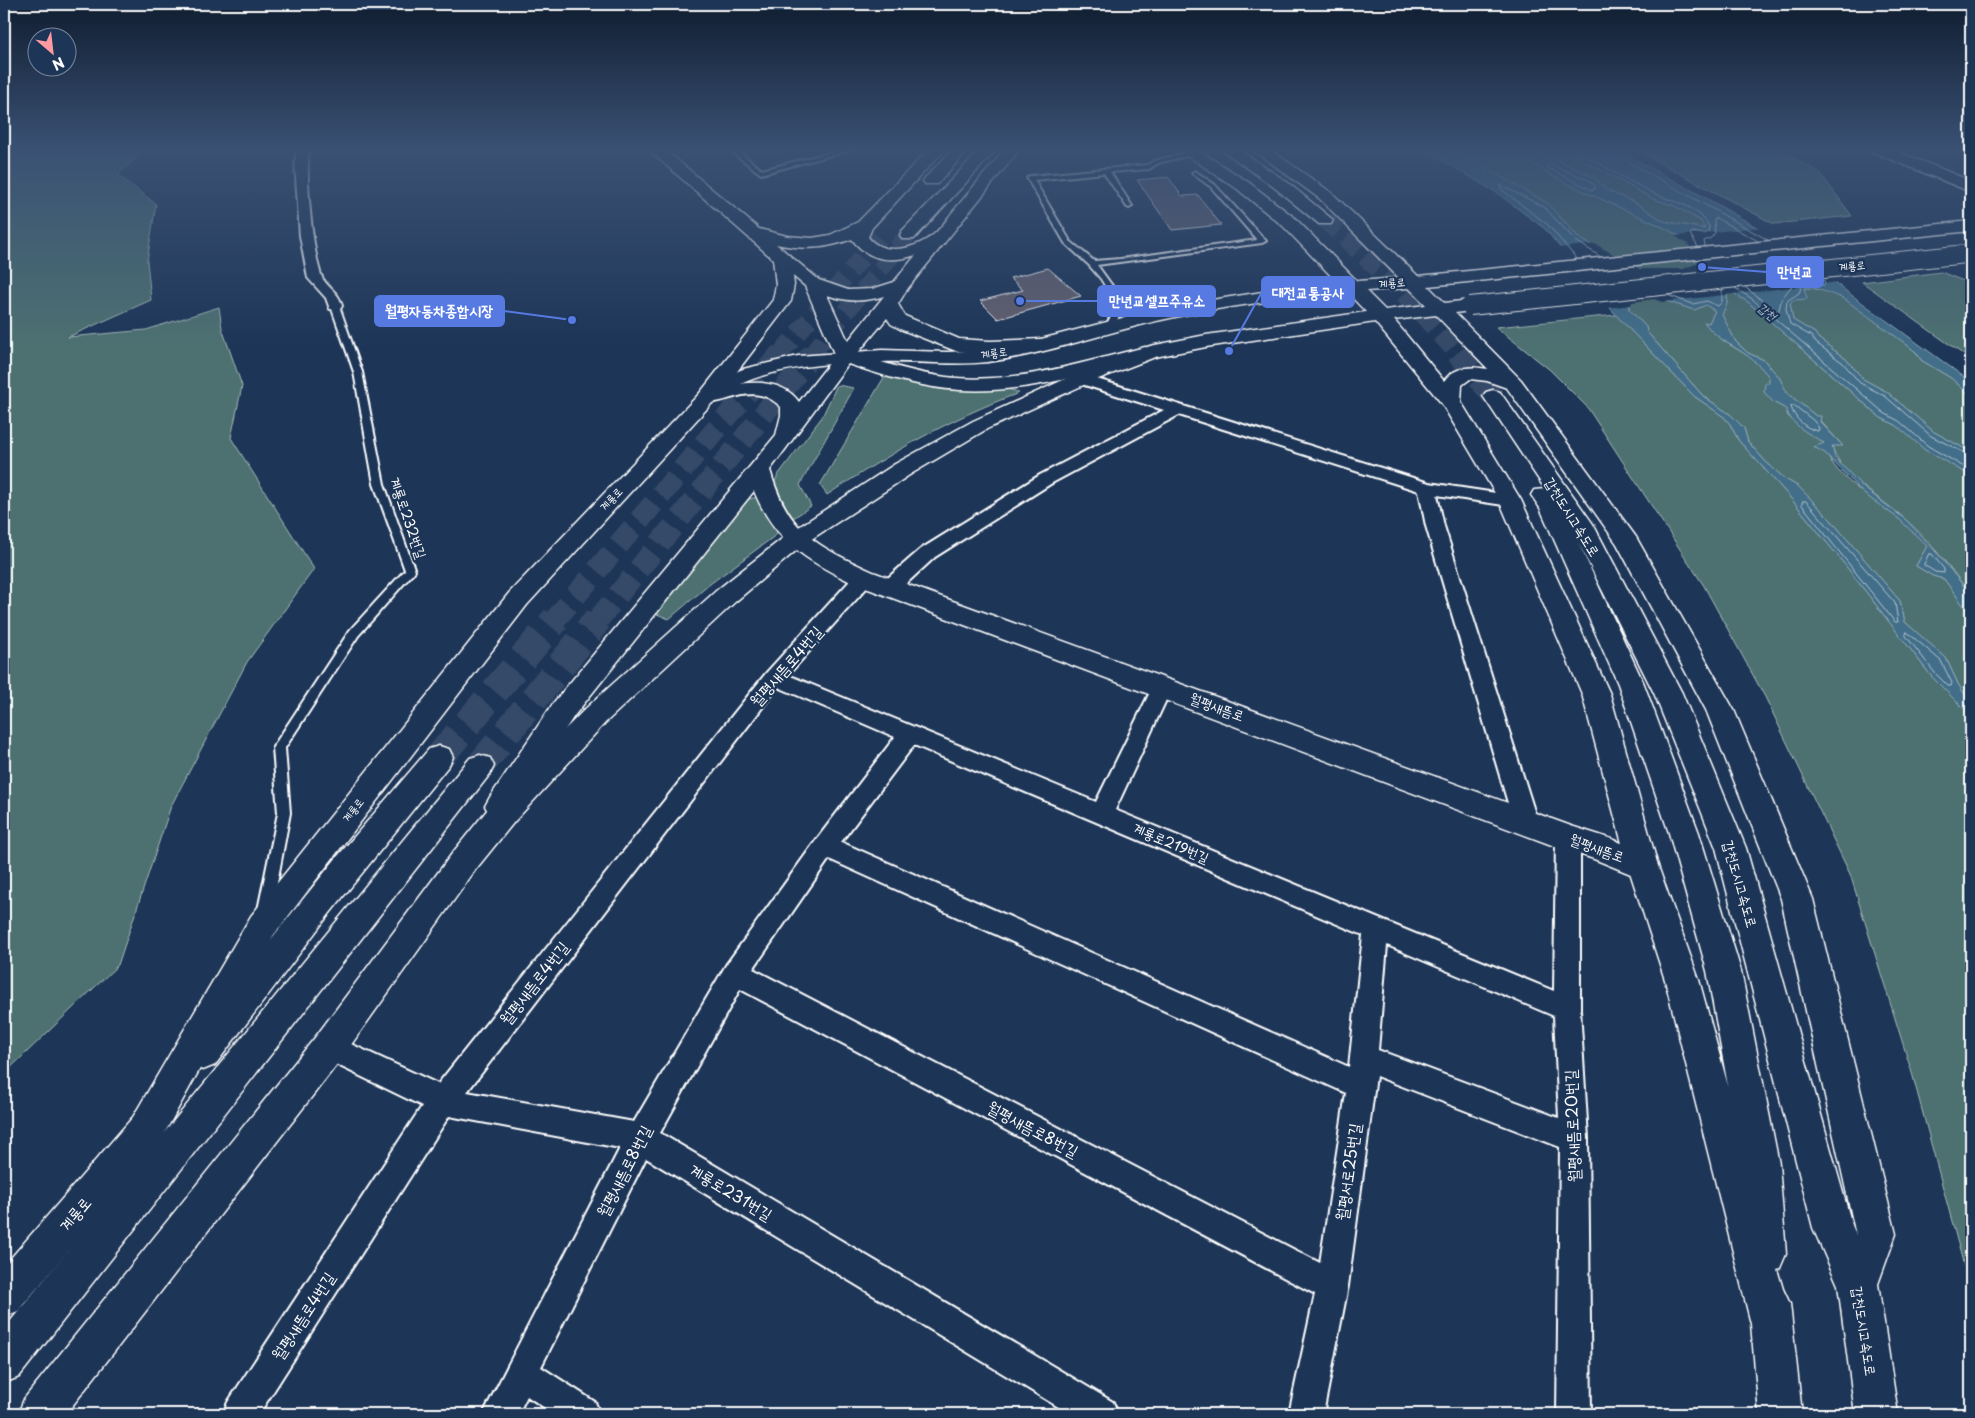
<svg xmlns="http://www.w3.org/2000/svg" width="1975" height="1418" font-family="'Playpen Sans','Poor Story',sans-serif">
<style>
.green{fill:#4e7171;stroke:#a6b8b8}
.water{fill:#436e89;stroke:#8ea8b8}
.pier{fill:#1d3557}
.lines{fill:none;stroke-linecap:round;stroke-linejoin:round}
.shore{stroke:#b4c5d0;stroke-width:1}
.building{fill:#625f6d;stroke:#fff}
.secondary-tunnel-far2{stroke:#344968;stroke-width:18;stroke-dasharray:18 9;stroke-linecap:butt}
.secondary-tunnel-far1{stroke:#344968;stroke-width:22;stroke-dasharray:22 11;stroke-linecap:butt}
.secondary-tunnel{stroke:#344968;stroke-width:29;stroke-dasharray:29 14;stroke-linecap:butt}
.primary-tunnel-far1{stroke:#344968;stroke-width:18;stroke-dasharray:18 9;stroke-linecap:butt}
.primary-tunnel{stroke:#344968;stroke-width:22;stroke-dasharray:22 11;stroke-linecap:butt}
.lane-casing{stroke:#fff;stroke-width:4}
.street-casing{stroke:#fff;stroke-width:4}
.secondary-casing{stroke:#fff;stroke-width:3}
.primary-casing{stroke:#fff;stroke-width:3}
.lane{fill:#1d3557;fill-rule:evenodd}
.street{fill:#1d3557;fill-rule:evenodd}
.secondary{fill:#1d3557;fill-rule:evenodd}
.primary{fill:#1d3557;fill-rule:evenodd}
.primary-bridge-casing{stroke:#fff;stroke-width:20;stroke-linecap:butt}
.primary-bridge{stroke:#1d3557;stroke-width:18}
.labels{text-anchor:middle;stroke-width:4.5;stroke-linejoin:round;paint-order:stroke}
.far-street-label{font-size:11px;fill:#fff;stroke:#1d3557}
.far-water-label{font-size:12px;font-style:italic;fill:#b4c5d0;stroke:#1d3557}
.street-label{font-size:14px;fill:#fff;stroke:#1d3557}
.near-street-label{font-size:16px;fill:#fff;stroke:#1d3557}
.leader{fill:none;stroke:#567ae2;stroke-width:2}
.callout-dot{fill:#567ae2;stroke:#1d3557;stroke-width:2}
.callout{fill:#567ae2;stroke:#567ae2;stroke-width:2}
.callout-label{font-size:15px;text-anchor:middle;font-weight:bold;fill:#fff}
</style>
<rect width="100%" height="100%" fill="#1d3557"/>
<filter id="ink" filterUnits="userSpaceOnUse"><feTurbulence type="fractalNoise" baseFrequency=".02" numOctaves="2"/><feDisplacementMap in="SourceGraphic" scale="10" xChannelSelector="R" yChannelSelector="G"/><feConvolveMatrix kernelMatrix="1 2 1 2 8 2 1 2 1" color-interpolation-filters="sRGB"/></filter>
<g filter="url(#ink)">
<g class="green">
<path d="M4,149L27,153L68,149H116L141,153L118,175L156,204L147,261L151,300L68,337L146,330L219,307L222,328L242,386L231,438L314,569L247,662L171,806L118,965L4,1074Z"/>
<path d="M1445,149H1504L1572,186L1661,226L1690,242L1702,264L1683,271L1640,272L1579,238L1564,221Z"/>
<path d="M1522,149H1563L1653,199L1673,205L1701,221L1706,229L1663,221L1636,203L1608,191L1592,176L1556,160Z"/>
<path d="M1634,149H1779L1820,173L1852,216L1774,224Z"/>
<path d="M1941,272L1971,284V360L1862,282Z"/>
<path d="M1804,288C1843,287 1887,329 1917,353L1921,360L1951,378L1970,395L1971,452L1934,432L1887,392L1863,379L1847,360L1818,338L1815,333L1793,320L1790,303L1793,300L1799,298Z"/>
<path d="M1727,289L1748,302L1881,418L1896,425L1971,476V595C1951,569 1931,542 1906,520C1882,498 1841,478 1832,446L1842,445L1816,416L1787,393L1779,377L1764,360L1748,353L1736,342L1722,315L1727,303Z"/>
<path d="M1654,297L1694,310L1706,305L1715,311L1709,323H1705C1721,347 1753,351 1768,375C1770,379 1772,396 1773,402L1786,409L1788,416L1825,443C1826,474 1878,501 1899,519C1909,527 1918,537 1927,546L1916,566L1933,576L1944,579L1969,613L1971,704L1958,684L1946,658L1905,622L1900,601L1829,518L1799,487L1785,479L1766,462L1748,442L1744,428L1731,415L1703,396L1647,332L1646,327L1629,309V300Z"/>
<path d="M1616,315L1694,396L1724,417L1730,424L1739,441L1789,496L1842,561L1932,677L1971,716V1292L1912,1073L1850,874L1765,697L1704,586L1587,407L1550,370L1496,327Z"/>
<path d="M886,374C911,381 936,388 962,390C980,392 1003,384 1019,393C950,418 888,455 827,495L820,485Z"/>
<path d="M837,385L854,388L800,485L811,506L795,517L787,518L774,484L778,475L822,417Z"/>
<path d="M758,497L778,529L776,535L710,584L669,619L657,614L745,500Z"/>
</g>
<path class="water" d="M1418,149H1445L1485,168L1547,203L1579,238L1640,272L1683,271L1701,265L1690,242L1661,226L1572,186L1504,149H1522L1556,160L1592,176L1608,191L1636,203L1663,221L1705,229L1701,221L1673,205L1653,199L1563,149H1616L1706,198L1765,232L1971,382V396L1951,378L1921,360L1917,353L1902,341L1843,298L1814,288H1804L1807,299L1793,300L1790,303L1793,320L1815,333L1818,338L1847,360L1863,379L1887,392L1934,432L1971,452V476L1925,450L1896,425L1881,418L1748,302L1727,289V303L1722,315L1736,342L1748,353L1764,360L1779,377L1787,393L1816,416H1821L1820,422L1843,446H1832L1835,458L1864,488L1906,520L1936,552L1971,595V642L1968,627L1969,613L1944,579L1933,576L1916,566L1927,546L1899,519L1864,494L1825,453L1814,447L1824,443C1810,434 1791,426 1786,409L1773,402L1764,392L1765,383H1769V377C1765,372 1760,366 1755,362C1739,347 1718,342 1704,322L1709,323L1715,311L1706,305L1694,310L1654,297L1629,300V309L1646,327L1647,332L1703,396L1731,415L1744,428L1748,442L1766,462L1785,479L1799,487L1829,518L1900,601L1905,622L1946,658L1958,684L1971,704V716L1932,677L1842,561L1789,496L1739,441L1730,424L1724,417L1694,396L1616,315L1545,229L1497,193L1435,156Z"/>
<path class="pier" d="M1762,227L1839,282L1662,302L1654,299L1632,302L1631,305L1608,308L1558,248L1595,244L1640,269H1683L1698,263L1688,244L1675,236Z"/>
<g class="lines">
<g class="shore">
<path d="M1574,149C1600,164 1626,180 1653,193C1674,203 1696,204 1709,226L1708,232L1704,234L1692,232L1690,234L1698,247"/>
<path d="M1615,149L1618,156L1768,240"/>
<path d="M1549,164L1589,180L1595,186V189L1592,190L1548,168L1547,165Z"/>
<path d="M1705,246L1704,241L1711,238L1715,233L1714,220L1716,218L1758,241"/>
<path d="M1577,259L1548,225L1501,189L1500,185L1544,207L1576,241L1601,257"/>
<path d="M1822,279L1825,282L1824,285L1803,283L1799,293L1787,301L1786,309L1790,324L1811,336L1815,342L1843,363L1860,383L1885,396L1931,436L1971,456"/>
<path d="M1745,287L1778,313L1782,298L1795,282"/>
<path d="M1735,288L1751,298L1884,413L1899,421L1928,446L1971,471"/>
<path d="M1667,295L1693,304L1707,301L1718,306L1722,302V290"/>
<path d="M1791,406H1795L1814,421L1819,428L1818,431C1806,429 1793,418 1791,406Z"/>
<path d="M1803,501H1806L1895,603L1898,622H1895L1802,505Z"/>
<path d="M1929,554H1932L1944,569V573L1935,572L1924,565Z"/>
<path d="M1907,632L1941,661L1952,683L1951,686H1948L1935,673L1906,636Z"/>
</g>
</g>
<g class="building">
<path d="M1168,177L1182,196L1198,195L1221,225L1172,230L1137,180Z"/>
<path d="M1048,268L1081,296L998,319L980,301L1023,290L1010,278Z"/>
</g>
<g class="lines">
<g class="secondary-tunnel-far2">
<path d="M780,354L882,234"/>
<path d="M812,354L908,235"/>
</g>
<g class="secondary-tunnel-far1">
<path d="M554,621L781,353"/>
<path d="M597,621L813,353"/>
</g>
<g class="secondary-tunnel">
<path d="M439,757L556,619"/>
<path d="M480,766L598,619"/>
</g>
<path class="primary-tunnel-far1" d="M1325,220L1392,282L1458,354"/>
<path class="primary-tunnel" d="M1457,353L1493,396"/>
<g class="lane-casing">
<g id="lane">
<path d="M728,149H735L762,170L844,149H854L761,174Z"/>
<path d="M1193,151L1196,153L1195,154L1158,163L1149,169L1110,172L1132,206L1129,208L1127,207L1104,173L1034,180L1070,241L1094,261L1120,259L1257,240L1211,187L1193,174L1192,173L1195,171L1215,185L1266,241L1262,243L1097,265L1118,294L1122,310L1112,330H1106L1105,328L1114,310L1110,294L1101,279L1089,265L1065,243L1027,178L1030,176L1147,165L1154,161Z"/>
<path d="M332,304L339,306L362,372L384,484L415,571L358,636L285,748L290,813L272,910L270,914L265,916L260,914L258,910L278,813L273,747L350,630L405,570L374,484L354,372L331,306Z"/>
</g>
</g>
<g class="street-casing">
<g id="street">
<path d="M297,149H309C305,177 312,248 321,275C325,287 339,291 342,306L340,309H330L326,298L308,278L300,236L295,162Z"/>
<path d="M1081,374L1429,483L1516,496L1519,500L1516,504L1510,506L1437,495L1444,526L1537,820L1533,827L1525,830L1517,827L1513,820L1426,526L1419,491L1179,415L1052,483L935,557L896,593L889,595L882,593L879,588L882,583L921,549L1040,475L1164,410L1075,382L1073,379L1075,376Z"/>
<path d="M864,572L871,573L874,578L871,583L788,675L1096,802L1155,682L1162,679L1169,682L1172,687L1115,810L1554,991L1556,838L1560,831L1568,828L1576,831L1580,838V1009L1588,1138L1591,1414H1557L1560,1147L1376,1076L1348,1286L1323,1414H1289L1315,1294L740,989L660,1133L1113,1402L1118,1414H1070L646,1158L541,1367L595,1402L600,1414H554L527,1396L518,1414H483L620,1148L449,1116L259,1414H223L228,1402L422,1106L319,1056L315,1047L319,1038L329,1034L438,1084L767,672L857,573ZM778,687L895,737L817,839L726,965L634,1122L467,1092ZM914,745L1363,935L1349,1067L841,842ZM829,859L1346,1093L1320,1263L753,969ZM1387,945L1554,1016L1559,1118L1378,1050Z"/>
</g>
</g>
<g class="secondary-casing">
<g id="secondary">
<path d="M648,149H664L759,229L787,236L812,238L830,235L858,222L929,149H945L872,228L868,237C883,257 916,249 933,235C942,228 949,216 956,208C972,188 989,169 1005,149H1020L908,288L898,304L905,316L959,339L990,341L1042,339L1049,341L1052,345L1049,349L990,353L956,351L900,329L891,324L887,318L857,354C886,364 915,373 946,377C1013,385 1080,363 1145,347L1152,349L1155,353L1152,357C1089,373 1025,394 960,390C922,388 884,376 848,364L770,470C788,533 817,546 873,572L1571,826L1612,839L1654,857L1658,866L1654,875L1643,879L1594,859L1557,847L855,584C807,561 775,542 754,491L574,716L510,815L500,818L490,815L485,806L490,797L554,702L776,435L781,415V407C750,378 726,409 699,402L696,398L773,300L776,285L773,259ZM852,239C868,261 891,263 916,255L894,282L872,289L848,290L819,280L776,244C803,250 826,249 852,239ZM793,276L805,286L835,356L799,402C783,379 750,381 726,386L791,301L794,285ZM827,295C846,302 865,302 884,296L848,341Z"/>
<path d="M953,149H969L937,184H925L923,181L925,178Z"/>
<path d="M981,149H997L914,239H902L900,235L902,231Z"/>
<path d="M1870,149H1891L1971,181V192L1873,152Z"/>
<path d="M439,746L449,749L453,757L449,765L330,913L215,1065L203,1070L191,1065L185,1053L191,1041L219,1004L337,857L429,749Z"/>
<path d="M480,755L490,758L494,766L490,774L19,1377L4,1383V1329L470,758Z"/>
</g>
</g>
<g class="primary-casing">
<g id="primary">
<path d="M1180,149H1197L1248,182L1295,218L1357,281L1399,278L1320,199L1252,149H1269L1332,193L1418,276L1971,221V231L1428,286L1445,303L1470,300L1477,302L1479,306L1477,310L1455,313L1521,380L1636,537L1734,710L1813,899L1896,1234L1878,1284L1898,1414H1855L1838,1285L1813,1228L1716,848L1654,693L1578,542L1644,684L1699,833L1741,971L1779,1164L1786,1254L1780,1268L1777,1269L1783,1289L1790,1304L1802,1414H1759L1751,1324L1665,980L1628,866L1582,694L1499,500L1442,404L1375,322L1206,347L1155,357L1088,383L987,429L911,474L804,544L735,602L605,723L514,822L476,869L341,1059L66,1414H18L24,1399L317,1035L454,851L492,804L585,709L717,590L788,534L895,464L973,421L1074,375L1150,346L1206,335L1366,312L1348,293C1285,299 1222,306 1161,320C1103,333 1047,354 988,362C953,366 918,361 883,362C839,362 773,366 735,387C727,391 720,397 713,402L527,605L273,936L159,1143L18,1311L4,1317V1266L133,1117L251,916L509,593L699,394L720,379L743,369L798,356L882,350L947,352L988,350L1041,339L1161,308L1287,288L1338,283L1283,226L1236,188L1182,152ZM1409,288L1426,305L1385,310L1366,291ZM1436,315L1488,369C1472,366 1454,366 1444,381L1394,320ZM1470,379L1487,381L1507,388L1617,544L1706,710L1781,899L1856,1235L1852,1225L1746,848L1682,693L1593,524L1500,392L1493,390L1486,392L1483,396L1545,489L1534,490L1531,495L1540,508L1618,684L1669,833L1707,971L1728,1086L1699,980L1658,866L1610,694L1521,500L1461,402L1462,385Z"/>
<path d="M1221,149H1238L1287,182L1333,220L1331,224H1319L1275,188Z"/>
</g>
</g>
<use href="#lane" class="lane"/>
<use href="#street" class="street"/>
<use href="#secondary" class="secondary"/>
<use href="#primary" class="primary"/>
<g class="primary-bridge-casing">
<path id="primary-bridge" d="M1470,306L1966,254"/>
</g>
<use href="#primary-bridge" class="primary-bridge"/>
</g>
</g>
<linearGradient id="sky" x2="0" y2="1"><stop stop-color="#101d30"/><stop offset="0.43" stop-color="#3a5174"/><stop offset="1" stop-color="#3a5174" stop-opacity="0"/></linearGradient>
<rect width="1975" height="347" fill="url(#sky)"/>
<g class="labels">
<g class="far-street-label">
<text transform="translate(1852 266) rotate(-6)" y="4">계룡로</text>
<text transform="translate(1392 283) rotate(-5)" y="4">계룡로</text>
<text transform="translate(994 353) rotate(-9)" y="4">계룡로</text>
<text transform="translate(611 499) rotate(-47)" y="4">계룡로</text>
<text transform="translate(353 810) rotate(-52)" y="4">계룡로</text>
</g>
<g class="far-water-label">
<text transform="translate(1767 312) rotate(39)" y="4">갑천</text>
</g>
<g class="street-label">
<text transform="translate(1572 517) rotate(58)" y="5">갑천도시고속도로</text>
<text transform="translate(408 518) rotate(71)" y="5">계룡로232번길</text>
<text transform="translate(1217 707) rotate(20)" y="5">월평새뜸로</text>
<text transform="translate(1171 843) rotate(23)" y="5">계룡로219번길</text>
<text transform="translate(1597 848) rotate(20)" y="5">월평새뜸로</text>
<text transform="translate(1740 884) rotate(74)" y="5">갑천도시고속도로</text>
<text transform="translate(1864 1331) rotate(81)" y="5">갑천도시고속도로</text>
</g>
<g class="near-street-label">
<text transform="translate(786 666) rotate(-49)" y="6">월평새뜸로4번길</text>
<text transform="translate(534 983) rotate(-52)" y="6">월평새뜸로4번길</text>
<text transform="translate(1572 1126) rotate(-92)" y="6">월평새뜸로20번길</text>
<text transform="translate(1033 1129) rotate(28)" y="6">월평새뜸로8번길</text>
<text transform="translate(624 1171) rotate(-63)" y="6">월평새뜸로8번길</text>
<text transform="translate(1348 1172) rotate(-82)" y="6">월평서로25번길</text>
<text transform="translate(731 1192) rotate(31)" y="6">계룡로231번길</text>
<text transform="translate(75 1214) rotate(-50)" y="6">계룡로</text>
<text transform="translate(303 1316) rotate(-57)" y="6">월평새뜸로4번길</text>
</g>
</g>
<path class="leader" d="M1702 267L1767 272M1229 351L1262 292M1020 301L1098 301M572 320L504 311"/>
<g class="callout-dot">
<circle cx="1702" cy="267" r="5"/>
<circle cx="1229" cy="351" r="5"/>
<circle cx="1020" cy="301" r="5"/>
<circle cx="572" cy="320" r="5"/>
</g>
<g class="callout">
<rect x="1767" y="257" width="56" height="30" rx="5"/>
<rect x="1262" y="277" width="92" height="30" rx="5"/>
<rect x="1098" y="286" width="117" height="30" rx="5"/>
<rect x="375" y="296" width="129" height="30" rx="5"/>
</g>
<g class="callout-label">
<text x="1795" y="277">만년교</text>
<text x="1308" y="298">대전교통공사</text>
<text x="1157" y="306">만년교셀프주유소</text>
<text x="439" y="316">월평자동차종합시장</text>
</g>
<rect width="1975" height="1418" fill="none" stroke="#1d3557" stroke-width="20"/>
<rect x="10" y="10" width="1955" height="1398" fill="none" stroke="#fff" stroke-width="2" filter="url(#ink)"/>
<g transform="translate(52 52) rotate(152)"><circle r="24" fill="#1d3557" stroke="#77869a"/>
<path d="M0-4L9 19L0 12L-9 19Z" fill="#ff9aa2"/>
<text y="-8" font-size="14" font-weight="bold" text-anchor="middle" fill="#ffffff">N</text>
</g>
</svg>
